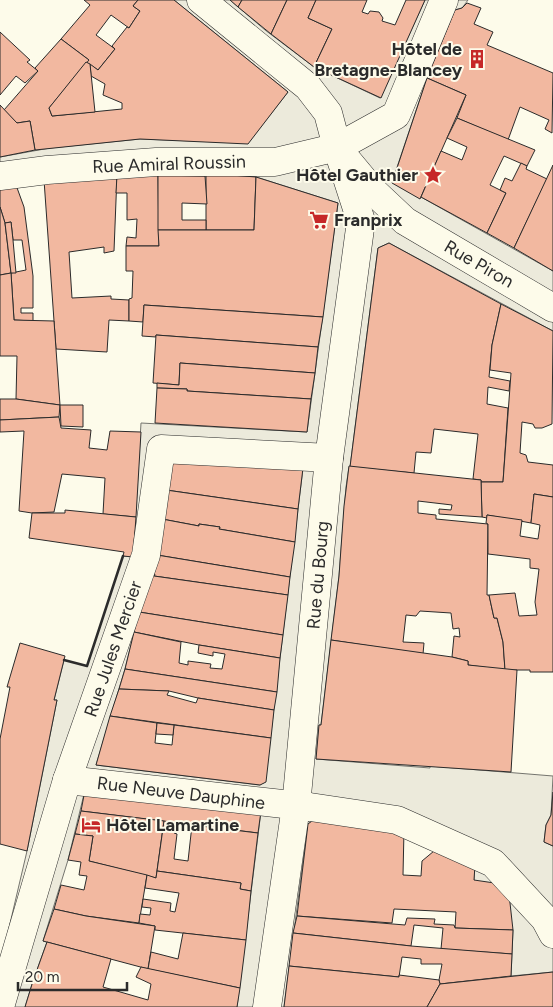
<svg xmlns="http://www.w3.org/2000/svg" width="553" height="1007" font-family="Figtree,sans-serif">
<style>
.parking{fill:#eceadb;stroke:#74746e;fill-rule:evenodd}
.building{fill:#f2b8a0;stroke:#2b2b2b}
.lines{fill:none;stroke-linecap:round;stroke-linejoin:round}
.minor-casing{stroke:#2b2b2b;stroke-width:29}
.minor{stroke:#fdfbea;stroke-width:28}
.wall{stroke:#2b2b2b;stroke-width:2.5}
.labels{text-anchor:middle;stroke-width:4;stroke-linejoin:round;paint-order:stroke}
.poi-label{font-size:18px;font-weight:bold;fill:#2b2b2b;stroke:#fdfbea;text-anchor:end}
.street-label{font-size:18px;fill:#2b2b2b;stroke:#fdfbea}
</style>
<rect width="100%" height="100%" fill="#fdfbea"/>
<path class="parking" d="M174,0H230L265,30L314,67L380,98L425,0H468L462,8L455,10L427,78L392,182L420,198L421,197L553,271V331L389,243L378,248L350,467H349L346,487L339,576L321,725H319L316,759L430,768V766L553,776L551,815L546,825L544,842L553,846V972L511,976L513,930L474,880L475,865L404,830L312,821L308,824L284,1007H237L261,811L85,790L68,860L43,941L47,942L33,981L25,1007H0V966L27,851L57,700H54L64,660L87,666L123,556L133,557L141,423L307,432L338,203L256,177L206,173L205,176L161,175L160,171L0,188V157L50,148L140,139L248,143L288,92ZM303,468L265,782L260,785L96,765L125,669L149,573L155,574Z"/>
<g class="building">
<path d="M84,0H138L133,6L140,11L129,28L111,15L96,35L115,49L98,70L86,62L89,60L61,39L90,5Z"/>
<path d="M138,0H174L288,92L248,144L140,139L35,150L30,121L17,123L4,110L38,71L35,68L61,39L89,60L49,108L52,116L122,109V103L103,95L105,84L91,76L90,64L98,70L115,49L112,46L127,27L129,28L140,11L133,6Z"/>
<path d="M230,0H242L238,7Z"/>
<path d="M242,0H287L271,34L238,7Z"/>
<path d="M287,0H316L308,18L332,29L314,67L271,34Z"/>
<path d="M316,0H367L362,12L368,14L370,11L379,12L383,18L382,21L395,25L406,0H425L381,98L314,67L332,29L308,18Z"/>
<path d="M467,3L481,8L474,24L493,32L487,45L553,73L552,133L545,129L549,120L520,107L508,140L457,118L466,95L427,78L455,10L462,8Z"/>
<path d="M0,32L30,60L27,62L38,71L25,83L16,76L0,95Z"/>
<path d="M86,62L90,64L95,112L52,116L49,108Z"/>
<path d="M427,78L466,95L420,199L392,183Z"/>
<path d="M0,105L17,123L30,121L35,150L0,157Z"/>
<path d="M457,118L535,150L527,166L504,156L490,185L506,193L487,233L421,197L441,151L462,160L467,147L447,138Z"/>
<path d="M521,163L527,166L526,169L547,179L514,248L487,233L506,193L500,190L505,178L512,181Z"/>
<path d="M553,165V271L514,248Z"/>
<path d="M206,173L256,177L254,230H206Z"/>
<path d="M117,175L114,251L104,253V247L69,252L72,298L111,296V299L129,300V321L109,320L107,352L56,349L44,180Z"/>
<path d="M117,175H158L159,246H126L127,237L136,238L137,219L127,220V193H116Z"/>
<path d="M158,175L205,176L207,204L182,203V220H206V230H158Z"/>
<path d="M256,177L338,203L323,317L144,305L143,322L129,321V299L132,298L133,271H126V246H159L158,230H254Z"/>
<path d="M16,185L24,207L33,276V308H21V313H33V321L14,320L11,273L26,270L22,240H13L11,222L5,223L0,207V188Z"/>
<path d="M0,207L5,223L11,273L0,275Z"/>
<path d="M11,222L13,240L16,273H11L5,223Z"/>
<path d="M389,243L501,304L492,345L489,377L510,381L509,391L488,387L487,404L508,408L503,482H481V480L473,479L478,434L434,429L431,453L416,452L414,473L350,467L378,248Z"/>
<path d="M11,273L14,320L54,321L60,405L16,399L17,356H0V275Z"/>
<path d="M501,304L553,331L552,424L542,428H535L533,424L522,422L520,453L526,455L528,462L553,465V497L534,494L531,523L487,515V518L482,517L481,482H503L511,373L490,370L492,345Z"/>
<path d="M144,305L323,317L318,347L156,335V337L142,336Z"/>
<path d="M156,335L318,347L315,373L180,363L179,385L153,383Z"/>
<path d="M180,363L315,373L311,399L187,391V389L157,388V383L179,385Z"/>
<path d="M157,388L187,389V391L311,399L307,432L155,423Z"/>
<path d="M0,399H16L60,405L59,417L0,420Z"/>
<path d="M60,405H83V427L61,426Z"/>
<path d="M59,417L61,428L91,430L89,448L107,450L110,431L141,432L136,517L103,514L105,478L62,474L54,512L32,513L19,511L24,431L0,432V420Z"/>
<path d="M170,459L303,468L298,509L166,490Z"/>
<path d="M349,466L481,480L482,517L439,514V509L451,510L452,505L418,501V513L436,515V519L488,524L487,595H489L494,618H497L503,642L505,670L468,665V661L452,657L454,636L460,637L459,628L453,629L451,613L420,611L416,616L406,615L403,642L424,643L423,654L331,640L339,576L344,506Z"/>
<path d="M166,490L298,509L295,542L219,529L220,527L199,524V526L162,519Z"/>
<path d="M534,494L553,497V672H530V670H505L503,642L497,618H494L489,595L515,593L519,616L537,615L535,602L539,569L530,568V559L488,554V524L486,523L487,515L522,520L520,536L538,539L540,525L531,523Z"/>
<path d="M65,510L136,517L133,557L123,556L124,552L29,538L32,513H65Z"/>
<path d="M162,519L199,526V524L220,527L219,529L295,542L290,577L157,555Z"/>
<path d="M157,555L290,577L288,595L154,576Z"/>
<path d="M149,573L155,574L154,576L288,595L283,635L139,612Z"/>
<path d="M139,612L283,635L280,658L199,645L134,632Z"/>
<path d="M134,632L181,642L179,663L188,665V661L211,664L210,668L222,669L225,654L213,652V656L198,653L199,645L280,658L277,692L125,669Z"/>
<path d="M331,640L452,657L468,661V665L517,670L511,772L316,759L319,725H321Z"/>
<path d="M20,643L65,656L54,700H57L27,851L0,844V739L10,687H7Z"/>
<path d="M125,669L277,692L274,710L198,698L169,691L119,689Z"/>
<path d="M119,689L169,691L167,695L196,703L198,698L274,710L271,738L110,716Z"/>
<path d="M110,716L157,723L155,743L172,745L174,725L271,738L266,782L260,785L96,765Z"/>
<path d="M157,723L174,725L173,735L156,734Z"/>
<path d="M85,790L261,811L258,833L81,811Z"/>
<path d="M553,792V846L544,842L546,825L551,815Z"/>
<path d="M81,811L164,821L156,878L89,861L93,836L75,834Z"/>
<path d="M164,821L176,823L174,833L177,834L174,859L188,861L192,825L258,833L251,891L240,889L241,883L157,871Z"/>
<path d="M312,821L404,830L403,875L421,876L422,861L434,851L475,865L474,880L508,885L513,930L455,928L456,912L394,909L392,923L297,916L308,824Z"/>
<path d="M75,834L93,836L89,861L147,875L139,923L86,916L54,909L61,885L84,890L87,876L79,875L81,862L68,860Z"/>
<path d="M157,871L241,883L240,889L251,891L246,940L155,930V926L139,923L140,914L150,915L151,908L142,907L143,899L171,903L170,911L175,912L179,893L145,888L147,875L156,878Z"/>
<path d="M54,909L86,916L155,926L148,969L43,941Z"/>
<path d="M297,916L405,925L407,918L435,919L434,924L454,925L455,928L513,930L512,954L441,949L443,928L414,925L411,946L293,933Z"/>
<path d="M183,933L246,940L240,988L148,969L151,952L178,959Z"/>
<path d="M293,933L411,946L512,954L511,976L440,984L439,980L442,964H421V959L402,957L399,977L289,966Z"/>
<path d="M47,942L111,959L103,987L148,1000L151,984L136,977L141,967L240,988L237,1007H25L33,981Z"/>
<path d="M289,966L399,977V975L439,980L440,984L427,1007H284Z"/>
<path d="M553,972V1007H427L440,984Z"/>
</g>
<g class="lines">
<g class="minor-casing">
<g id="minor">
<path d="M201,0L308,87L328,113L337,147L361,221L329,458L296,806L267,1007"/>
<path d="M347,160L372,190L405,221L553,308"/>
<path d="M0,176L47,170L156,162H275L338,147L396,115L444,0"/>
<path d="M67,780L310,807L397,820L493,863L545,919L553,934"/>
<path d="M0,1007L67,780L146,555L161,449L329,458"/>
</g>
</g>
<use href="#minor" class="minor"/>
<path class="wall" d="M64,660L87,666L123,556"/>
</g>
<defs>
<g id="building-bare" transform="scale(1.5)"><path d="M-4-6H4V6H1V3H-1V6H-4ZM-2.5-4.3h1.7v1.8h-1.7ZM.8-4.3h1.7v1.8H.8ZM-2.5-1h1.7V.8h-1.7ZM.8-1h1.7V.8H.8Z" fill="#c62828" stroke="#fdfbea" stroke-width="2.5" paint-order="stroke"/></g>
<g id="sight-bare" transform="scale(1.5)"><path d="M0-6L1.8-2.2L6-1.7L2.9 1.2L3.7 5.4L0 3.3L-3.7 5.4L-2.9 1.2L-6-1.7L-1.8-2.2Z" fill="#c62828" stroke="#fdfbea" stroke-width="2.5" paint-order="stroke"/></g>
<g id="supermarket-bare" transform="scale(1.5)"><path d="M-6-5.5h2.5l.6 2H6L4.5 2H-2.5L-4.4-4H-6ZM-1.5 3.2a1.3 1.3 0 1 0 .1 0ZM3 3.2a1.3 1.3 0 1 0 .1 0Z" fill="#c62828" stroke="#fdfbea" stroke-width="2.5" paint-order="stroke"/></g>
<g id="hotel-bare" transform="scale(1.5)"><path d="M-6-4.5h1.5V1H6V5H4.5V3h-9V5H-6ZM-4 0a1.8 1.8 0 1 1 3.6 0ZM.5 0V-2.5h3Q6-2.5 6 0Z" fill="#c62828" stroke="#fdfbea" stroke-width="2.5" paint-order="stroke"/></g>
</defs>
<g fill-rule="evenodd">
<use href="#building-bare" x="477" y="59"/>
<use href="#sight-bare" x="433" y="175"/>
<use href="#supermarket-bare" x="319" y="220"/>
<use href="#hotel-bare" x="91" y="825"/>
</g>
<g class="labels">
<g class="poi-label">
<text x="462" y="55">Hôtel de<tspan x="462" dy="21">Bretagne-Blancey</tspan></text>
<text x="418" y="181">Hôtel Gauthier</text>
<text x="334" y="226" text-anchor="start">Franprix</text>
<text x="106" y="831" text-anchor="start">Hôtel Lamartine</text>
</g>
<g class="street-label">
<text transform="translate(169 164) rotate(-2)" y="6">Rue Amiral Roussin</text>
<text transform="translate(479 264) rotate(30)" y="6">Rue Piron</text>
<text transform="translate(318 575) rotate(-85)" y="6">Rue du Bourg</text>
<text transform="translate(113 649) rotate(-71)" y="6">Rue Jules Mercier</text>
<text transform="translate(181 793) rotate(7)" y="6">Rue Neuve Dauphine</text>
</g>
</g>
<path d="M18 982v8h109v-8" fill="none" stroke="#2b2b2b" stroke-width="2.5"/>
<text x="25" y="982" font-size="15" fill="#2b2b2b" stroke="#fdfbea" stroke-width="4" paint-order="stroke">20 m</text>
</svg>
